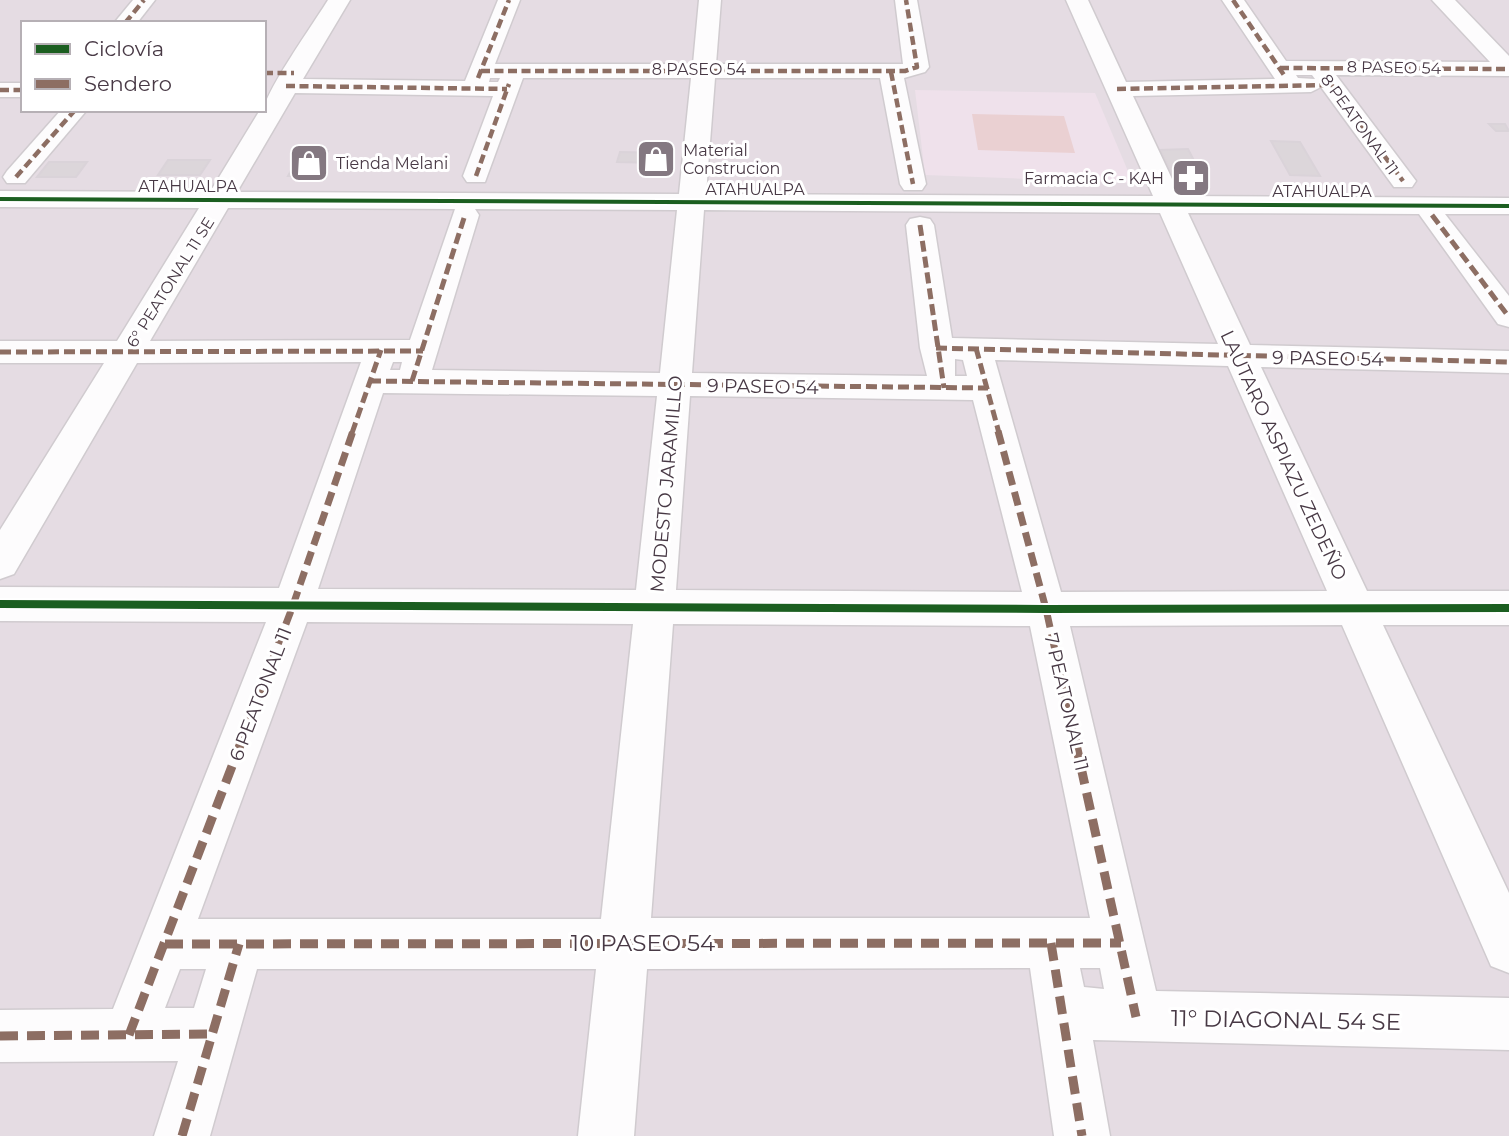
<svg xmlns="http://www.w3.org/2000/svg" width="1509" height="1136" font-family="Montserrat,sans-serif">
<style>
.residential{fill:#e5dce3;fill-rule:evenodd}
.education{fill:#efe1eb}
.green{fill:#ead0d2}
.building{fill:#dcd6da;stroke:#dad3d9;stroke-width:2}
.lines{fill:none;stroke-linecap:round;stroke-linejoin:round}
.minor-casing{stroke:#d0cbcf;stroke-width:3}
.minor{fill:#fdfcfd;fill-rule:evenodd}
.quiet-far3{stroke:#8d6e63;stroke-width:4.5;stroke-dasharray:9 4.5;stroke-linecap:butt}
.quiet-far2{stroke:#8d6e63;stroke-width:5;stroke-dasharray:11 5;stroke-linecap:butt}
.quiet-far1{stroke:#8d6e63;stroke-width:7;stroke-dasharray:14 7;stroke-linecap:butt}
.quiet{stroke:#8d6e63;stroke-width:9;stroke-dasharray:18 9;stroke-linecap:butt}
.cycleway-casing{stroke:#fff;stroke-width:4}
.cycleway{fill:#1b5e20;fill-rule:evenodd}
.labels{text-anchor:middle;stroke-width:6;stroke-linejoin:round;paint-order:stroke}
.far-street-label{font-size:16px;fill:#483945;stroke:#fff}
.far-poi-label{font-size:16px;fill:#483945;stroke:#fff;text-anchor:start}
.street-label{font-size:19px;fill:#483945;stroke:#fff}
.near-street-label{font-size:23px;fill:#483945;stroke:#fff}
</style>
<rect width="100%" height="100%" fill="#f2edf1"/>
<path class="residential" d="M0,0H1509V1136H0ZM23,23H264V110H23Z"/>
<path class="education" d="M915,90L1095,93L1133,183L925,175Z"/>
<path class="green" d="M972,114L1064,116L1075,153L978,150Z"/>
<g class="building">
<path d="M1489,124H1505L1509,131H1496Z"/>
<path d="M1271,141L1300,142L1320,176L1290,175Z"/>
<path d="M1188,149L1204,180H1175L1160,150Z"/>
<path d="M302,151H328L315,176H288Z"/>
<path d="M620,152L662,153L660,163L617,162Z"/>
<path d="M168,160H210L200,175H158Z"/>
<path d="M49,162H87L76,177H37Z"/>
</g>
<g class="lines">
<g class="minor-casing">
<g id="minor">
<path d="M133,0H155L137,23H114Z"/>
<path d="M328,0H350L303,79L465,81L498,0H520L495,64H693L699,0H721L716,64H903L895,0H917L929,67L925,72L904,78L926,184L922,190H904L900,184L880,78H715L706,194L1153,196L1066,0H1088L1126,82L1275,79L1222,0H1244L1286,61L1490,62L1432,0H1455L1509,56V76L1336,75L1416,181L1412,187H1394L1321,87L1311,92L1133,96L1180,196L1509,198V214H1445L1509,296V327L1498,324L1419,214L1188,213L1250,345L1509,351V373L1261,367L1367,591H1509V625H1383L1509,893V973L1491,966L1342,625L1070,626L1156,991L1509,998V1050L1093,1040L1110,1136H1054L1030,968L647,969L634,1136H578L596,969H257L210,1136H154L178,1061L0,1062V1010L113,1009L266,622L0,621V587L279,588L361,362L137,363L14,574L0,579V530L104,363H0V341H117L199,208L0,207V191L210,192L260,110H264C264,93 316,20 328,0ZM1296,75H1312L1315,79L1298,78ZM490,78H500L498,82H489ZM523,78H691L679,194L237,192L295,93L493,96L463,176L467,182H485ZM228,208L455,209L410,340L150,341ZM475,209L677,210L660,373L432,370L479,215ZM704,210L1160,213L1218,344L952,338L934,225L930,219L920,217L910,219L906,225L920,348L927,376L692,373ZM955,359L963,360L967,376H955ZM995,360L1228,366L1327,591L1061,592ZM393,362H402L400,370H390ZM383,393L657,396L636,590L318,589ZM690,396L973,400L1022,592L676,590ZM307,622L633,624L601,919H198ZM673,624L1030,626L1090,918H651ZM1080,968H1100L1104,989L1084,987ZM180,969H206L194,1008H165Z"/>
<rect x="0" y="83" width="23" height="14"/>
<path d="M61,110H87L25,183H7L3,177L7,171Z"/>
</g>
</g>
<use href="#minor" class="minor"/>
<g class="quiet-far3">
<path d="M1233,0L1284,75"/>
<path d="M125,23L144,0"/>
<path d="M1280,68L1509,69"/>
<path d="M481,71H905L917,67L906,0"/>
<path d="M891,72L913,184"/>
<path d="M264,73H294"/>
<path d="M478,78L509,0"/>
<path d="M1328,80L1403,181"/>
<path d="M286,86L507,89"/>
<path d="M1117,89L1332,85"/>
<path d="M0,90H23"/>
<path d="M476,176L509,84"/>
<path d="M16,177L75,110"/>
</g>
<g class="quiet-far2">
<path d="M1432,215L1509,317"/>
<path d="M920,225L944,388"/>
<path d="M936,348L1509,362"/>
<path d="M976,348L999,433"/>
<path d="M0,352L423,351"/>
<path d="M370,381L988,388"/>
<path d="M412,381L465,215"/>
<path d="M352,433L381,350"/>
</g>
<g class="quiet-far1">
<path d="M998,431L1046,609L1075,742"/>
<path d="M241,742L292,608L353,431"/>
</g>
<g class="quiet">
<path d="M1075,740L1136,1017"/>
<path d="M1051,943L1082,1136"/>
<path d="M165,944L1121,943"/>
<path d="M129,1035L242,740"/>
<path d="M0,1036L212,1034"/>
<path d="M182,1136L239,944"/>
</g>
<g class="cycleway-casing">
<g id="cycleway">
<path d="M0,197L1509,204V208L0,201Z"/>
<path d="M0,600L1046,605L1509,604V612L1046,613L0,608Z"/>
</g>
</g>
<use href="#cycleway" class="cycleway"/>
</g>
<defs>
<g id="shop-square" transform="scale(2.0125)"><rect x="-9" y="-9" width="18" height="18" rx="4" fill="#847881" stroke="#fff"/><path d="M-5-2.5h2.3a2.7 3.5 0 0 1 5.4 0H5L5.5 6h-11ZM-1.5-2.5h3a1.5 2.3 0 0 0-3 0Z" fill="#fff"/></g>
<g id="pharmacy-square" transform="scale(2.0125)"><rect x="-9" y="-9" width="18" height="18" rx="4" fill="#847881" stroke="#fff"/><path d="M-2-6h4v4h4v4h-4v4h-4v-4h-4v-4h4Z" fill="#fff"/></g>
</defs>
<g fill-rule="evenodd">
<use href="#shop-square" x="656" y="159"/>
<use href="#shop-square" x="309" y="163"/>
<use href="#pharmacy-square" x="1191" y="178"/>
</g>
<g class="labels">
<g class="far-street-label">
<text transform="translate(1394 67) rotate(1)" y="6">8 PASEO 54</text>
<text x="699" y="75">8 PASEO 54</text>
<text transform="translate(1360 124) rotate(54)" y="6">8 PEATONAL 11</text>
<text x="188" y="192">ATAHUALPA</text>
<text x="755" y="195">ATAHUALPA</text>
<text x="1322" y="197">ATAHUALPA</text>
<text transform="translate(170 282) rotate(-58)" y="6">6° PEATONAL 11 SE</text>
</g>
<g class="far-poi-label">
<text x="683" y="156">Material<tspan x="683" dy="18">Construcion</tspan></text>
<text x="336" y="169">Tienda Melani</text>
<text x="1164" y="184" text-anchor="end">Farmacia C - KAH</text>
</g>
<g class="street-label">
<text transform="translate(1328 358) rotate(1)" y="7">9 PASEO 54</text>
<text transform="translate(763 386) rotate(1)" y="7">9 PASEO 54</text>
<text transform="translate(1284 455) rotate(65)" y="7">LAUTARO ASPIAZU ZEDEÑO</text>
<text transform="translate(666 484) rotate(-85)" y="7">MODESTO JARAMILLO</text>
<text transform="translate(260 694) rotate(-69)" y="7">6 PEATONAL 11</text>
<text transform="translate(1067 702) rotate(77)" y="7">7 PEATONAL 11</text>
</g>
<g class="near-street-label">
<text x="643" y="951">10 PASEO 54</text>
<text transform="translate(1286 1020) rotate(1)" y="8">11° DIAGONAL 54 SE</text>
</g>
</g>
<rect x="21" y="21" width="245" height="91" fill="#ffffff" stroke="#b6b0b5" stroke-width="2"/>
<rect x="35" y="44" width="35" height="10" fill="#1b5e20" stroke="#b6b0b5" stroke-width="2"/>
<text x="84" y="56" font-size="21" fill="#483945">Ciclovía</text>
<rect x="35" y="79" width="35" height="10" fill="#8d6e63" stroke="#b6b0b5" stroke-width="2"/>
<text x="84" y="91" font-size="21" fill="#483945">Sendero</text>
</svg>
